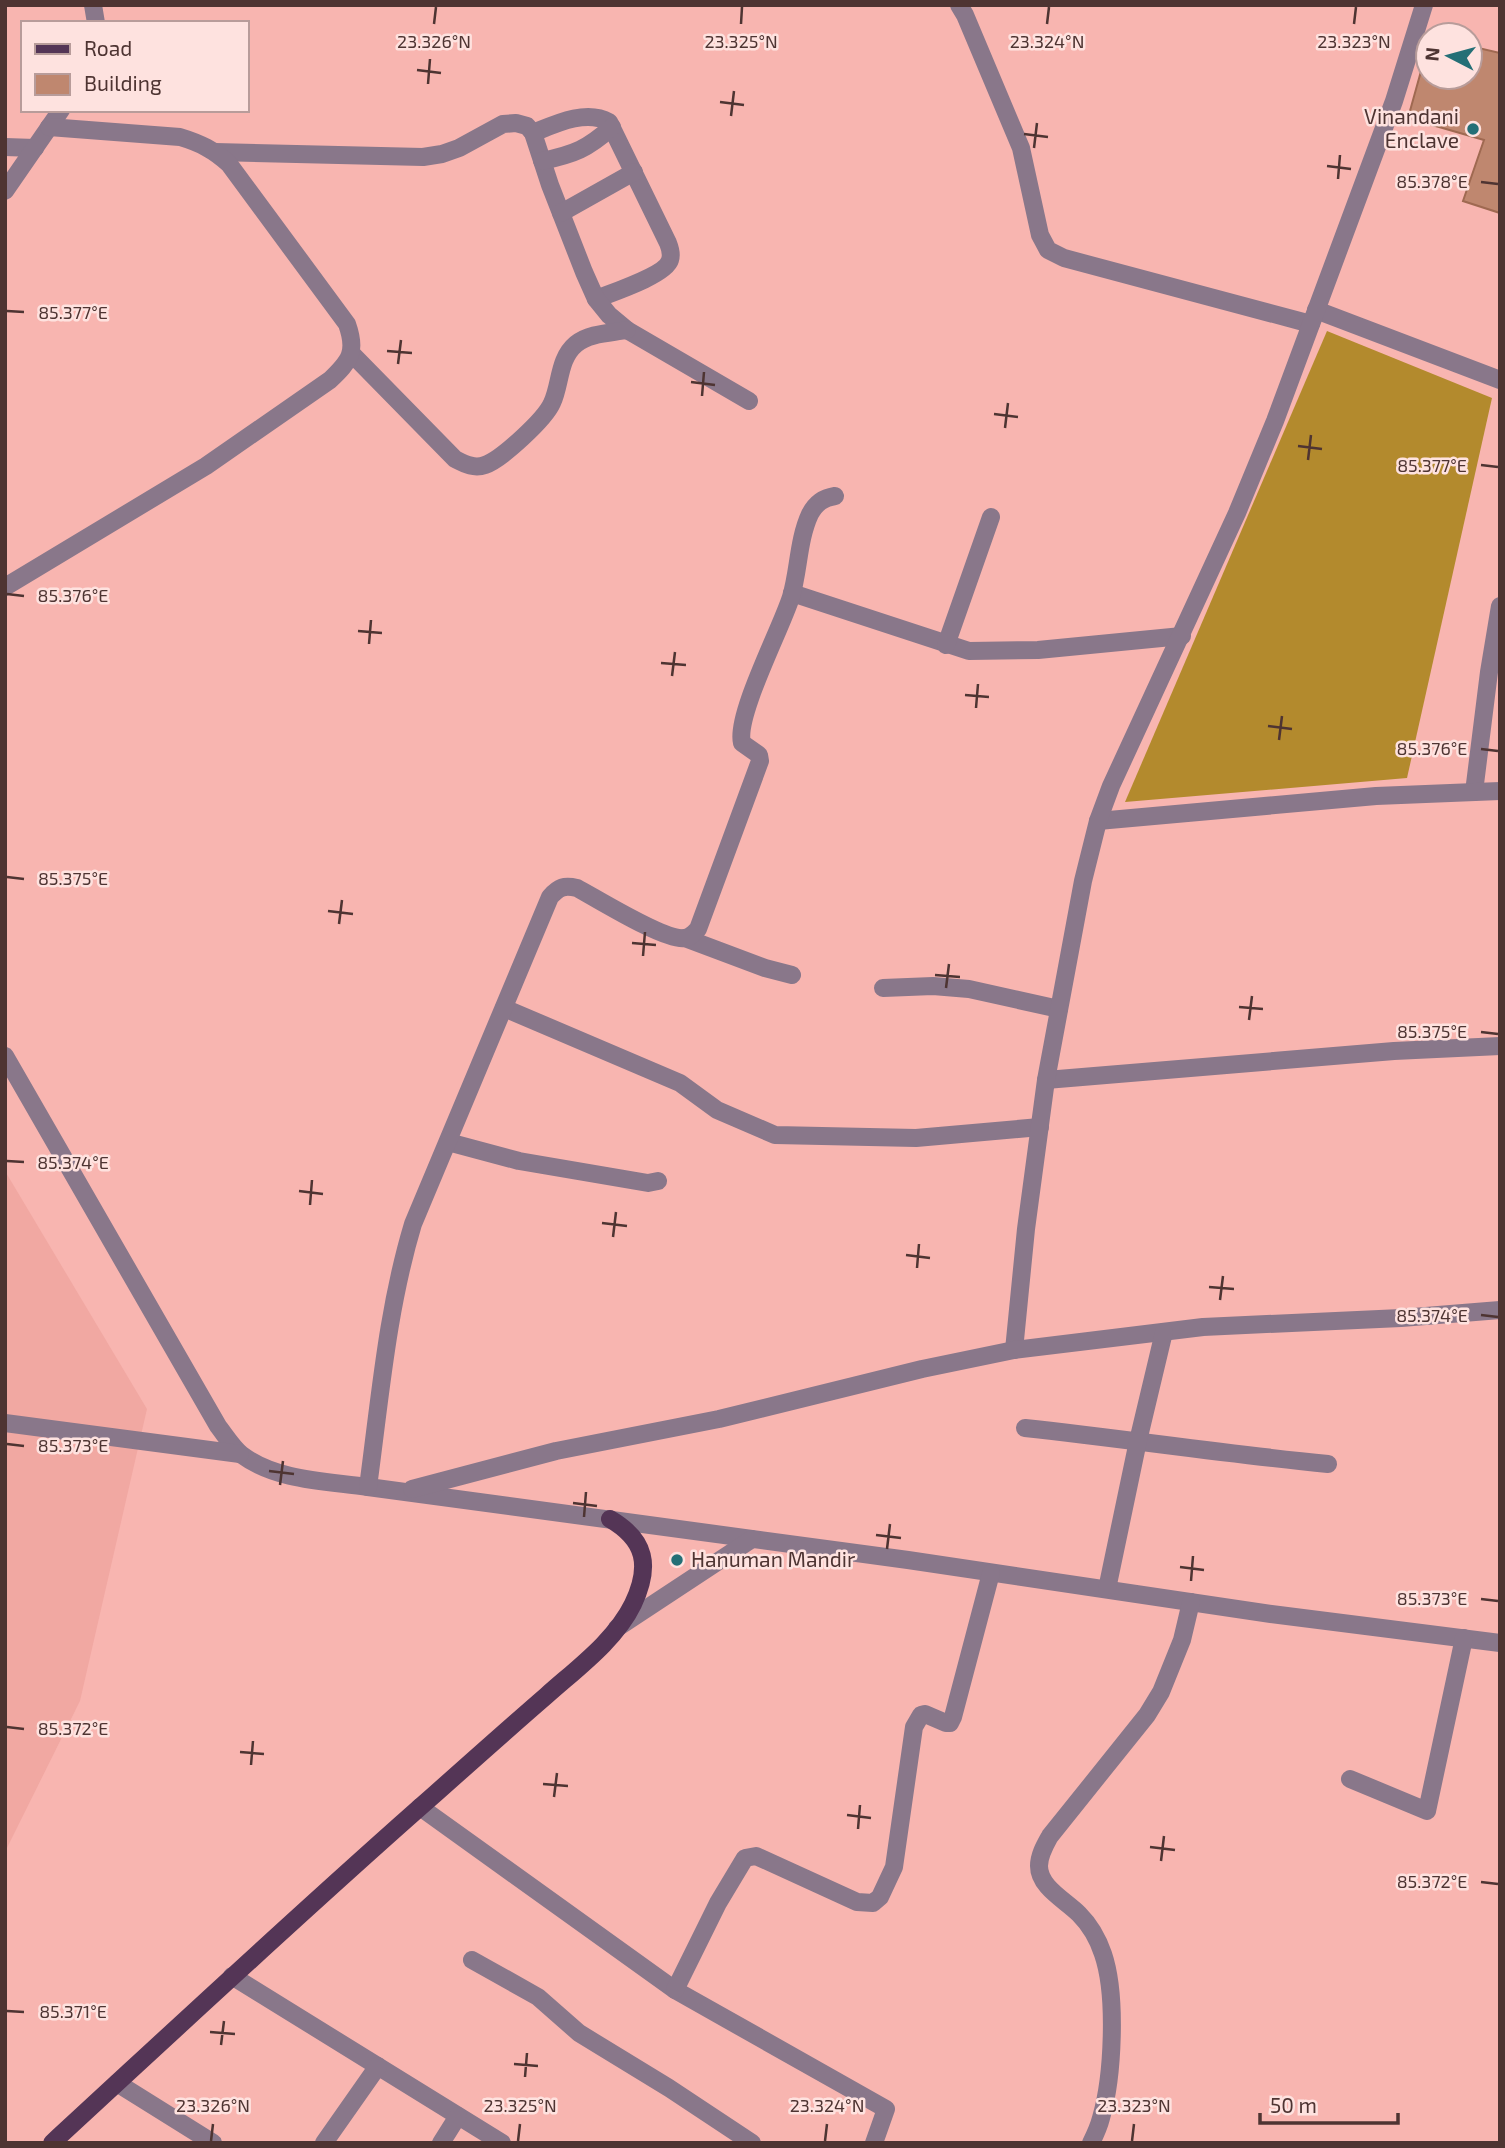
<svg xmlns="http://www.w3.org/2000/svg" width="1505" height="2148" font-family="'Exo 2',sans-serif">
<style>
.built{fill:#f1a8a2}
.forest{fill:#b38a2d}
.building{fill:#bf876f;stroke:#9f6951;stroke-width:2}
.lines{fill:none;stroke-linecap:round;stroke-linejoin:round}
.minor{stroke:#89778a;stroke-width:18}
.major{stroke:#543556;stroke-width:18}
.ticks{fill:none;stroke:#4e3432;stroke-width:2.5}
.poi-dot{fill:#246f76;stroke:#fee2df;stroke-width:2.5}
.labels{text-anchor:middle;stroke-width:5;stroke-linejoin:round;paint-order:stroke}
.poi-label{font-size:21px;fill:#4e3432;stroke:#fee2df;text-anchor:end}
.ticks-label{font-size:18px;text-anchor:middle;fill:#4e3432;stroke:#fee2df;stroke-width:5;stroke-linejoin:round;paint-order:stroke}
</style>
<rect width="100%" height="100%" fill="#f8b5b0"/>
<path class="built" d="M5,1171L147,1409L80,1701L5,1852Z"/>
<path class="forest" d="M1327,331L1492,398L1407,778L1125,802Z"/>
<path class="building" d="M1428,46V77H1470V46L1500,53V213L1463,201L1484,140L1408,118Z"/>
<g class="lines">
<g class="minor">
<path d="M93,5L96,23"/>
<path d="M959,5L965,15L1021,148L1040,235L1048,250L1064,258L1311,324"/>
<path d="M533,133C555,124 586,109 609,122L668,243C670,248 672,254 670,260C666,275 611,293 596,299"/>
<path d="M5,147L35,148"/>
<path d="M215,152L423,157L442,154L459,148L503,124L516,123L527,126L533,133L550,185L584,272L596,299L609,315L627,330L749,401"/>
<path d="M542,161C575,154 587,149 612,127"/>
<path d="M5,191L61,110"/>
<path d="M561,213L634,172"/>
<path d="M1316,310L1500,380"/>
<path d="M352,354L455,459C465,464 474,469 485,465C502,459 545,419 552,403C561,384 558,359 576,344C589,333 611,333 627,330"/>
<path d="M5,587L206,466L330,380C350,361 357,352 347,324L229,164C214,150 200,143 180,137L49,127"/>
<path d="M792,593L969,651L1038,650L1182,636"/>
<path d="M946,645L991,517"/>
<path d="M1474,792L1489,672L1500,606"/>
<path d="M1098,821L1376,796L1500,791"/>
<path d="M685,938L765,968L792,975"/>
<path d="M883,988L933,986L969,989L1059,1009"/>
<path d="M504,1008L680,1083L717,1110L775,1135L916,1138L1040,1127"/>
<path d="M5,1056L218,1426C225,1435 233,1448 242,1455C277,1481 327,1481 368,1487L908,1560L1271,1614L1500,1643"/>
<path d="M1046,1080L1394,1051L1500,1046"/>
<path d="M448,1142L519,1161L648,1183L658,1181"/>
<path d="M1014,1350L1026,1229L1046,1080L1083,881L1098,821L1111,786L1237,513L1275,421L1394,101L1424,5"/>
<path d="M5,1423L240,1454"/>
<path d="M1025,1428C1126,1439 1227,1454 1328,1464"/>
<path d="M368,1487C380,1399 387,1310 413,1224L550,897C559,887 564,885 577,888C596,898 666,942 685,938C691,937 694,933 698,929L760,761L759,755L742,743C735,716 781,629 791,597C799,570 798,540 810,514C816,503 823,498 835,496"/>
<path d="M412,1489L556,1451L719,1419L922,1369L1014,1350L1203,1327L1401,1318L1500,1310"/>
<path d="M1107,1589L1138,1441L1164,1332"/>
<path d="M617,1628L752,1539"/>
<path d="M1350,1779L1427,1811L1464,1638"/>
<path d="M420,1807L675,1990L886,2109L874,2143"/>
<path d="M472,1960L538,1997L579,2033L669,2088L752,2143"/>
<path d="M232,1976L502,2143"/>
<path d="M675,1990L718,1903L745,1858L756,1856L857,1902L873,1903L880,1897L894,1867L914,1727L921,1715L925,1714L946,1723H950L953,1717L991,1573"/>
<path d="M117,2083L213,2143"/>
<path d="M324,2143L378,2066"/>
<path d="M441,2143L458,2116"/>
<path d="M1091,2143C1095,2135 1099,2126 1101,2118C1113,2077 1117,1995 1103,1954C1098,1939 1090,1925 1079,1914C1065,1900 1039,1887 1039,1866C1039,1855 1045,1845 1050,1836L1147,1715L1161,1692L1182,1640L1191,1602"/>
</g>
<path class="major" d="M52,2143C179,2026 305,1908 435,1794C472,1761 509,1728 546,1696C576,1669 615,1641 633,1604C651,1566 646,1540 610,1519"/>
</g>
<path class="ticks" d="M434,24L436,7M741,24L742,7M1047,24L1049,7M1354,24L1356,7M417,70L441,73M428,84L430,59M720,102L744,105M731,116L734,91M1024,134L1048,137M1034,148L1037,123M1327,166L1351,169M1338,179L1340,155M1481,182L1498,184M7,311L24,312M387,351L412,353M398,364L401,340M691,382L715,385M702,396L704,372M994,414L1018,417M1005,428L1008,403M1298,446L1322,449M1308,460L1311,435M1481,465L1498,467M7,594L24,596M358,631L382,633M369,644L371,620M661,663L686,665M672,676L675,652M965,695L989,697M976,708L978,684M1268,726L1292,729M1279,740L1282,716M1481,749L1498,751M7,877L24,879M328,911L353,914M339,924L342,900M632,943L656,945M643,956L645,932M935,975L960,977M946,988L949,964M1239,1007L1263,1009M1249,1020L1252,996M1481,1032L1498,1034M7,1161L24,1162M299,1191L323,1194M310,1205L312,1180M602,1223L627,1226M613,1237L616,1212M906,1255L930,1258M917,1268L919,1244M1209,1287L1234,1289M1220,1300L1223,1276M1481,1315L1498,1317M7,1444L24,1446M269,1471L294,1474M280,1485L283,1461M573,1503L597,1506M584,1517L586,1492M876,1535L901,1538M887,1549L890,1524M1180,1567L1204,1570M1191,1581L1193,1556M1481,1599L1498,1601M7,1727L24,1729M240,1752L264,1754M251,1765L253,1741M543,1784L568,1786M554,1797L557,1773M847,1815L871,1818M858,1829L860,1805M1150,1847L1175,1850M1161,1861L1164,1836M1481,1882L1498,1884M7,2011L24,2012M210,2032L235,2034M221,2045L224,2021M514,2064L538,2066M525,2077L527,2053M211,2141L213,2124M518,2141L520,2124M825,2141L827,2124M1132,2141L1134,2124"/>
<g class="poi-dot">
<circle cx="1473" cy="129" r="7"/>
<circle cx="677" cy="1560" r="7"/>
</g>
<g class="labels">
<g class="poi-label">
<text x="1459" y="124">Vinandani<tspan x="1459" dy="24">Enclave</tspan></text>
<text x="691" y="1567" text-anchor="start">Hanuman Mandir</text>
</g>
</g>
<g class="ticks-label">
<text x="434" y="48">23.326°N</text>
<text x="741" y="48">23.325°N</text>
<text x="1047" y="48">23.324°N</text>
<text x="1354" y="48">23.323°N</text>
<text x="1432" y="188">85.378°E</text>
<text x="73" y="319">85.377°E</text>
<text x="1432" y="472">85.377°E</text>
<text x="73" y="602">85.376°E</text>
<text x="1432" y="755">85.376°E</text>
<text x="73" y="885">85.375°E</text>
<text x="1432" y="1038">85.375°E</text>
<text x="73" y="1169">85.374°E</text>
<text x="1432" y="1322">85.374°E</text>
<text x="73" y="1452">85.373°E</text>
<text x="1432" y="1605">85.373°E</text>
<text x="73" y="1735">85.372°E</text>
<text x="1432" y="1888">85.372°E</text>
<text x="73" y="2018">85.371°E</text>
<text x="213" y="2112">23.326°N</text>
<text x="520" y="2112">23.325°N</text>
<text x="827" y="2112">23.324°N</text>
<text x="1134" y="2112">23.323°N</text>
</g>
<rect width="1505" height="2148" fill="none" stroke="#4e3432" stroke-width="14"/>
<rect x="21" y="21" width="228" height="91" fill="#fee2df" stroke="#b89c9a" stroke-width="2"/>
<rect x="35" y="44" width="35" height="10" fill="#543556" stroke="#b89c9a" stroke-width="2"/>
<text x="84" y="56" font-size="21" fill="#4e3432">Road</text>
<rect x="35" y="74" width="35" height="21" fill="#bf876f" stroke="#b89c9a" stroke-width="2"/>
<text x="84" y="91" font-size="21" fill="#4e3432">Building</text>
<g transform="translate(1449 56) rotate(276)"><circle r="33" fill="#fee2df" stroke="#b89c9a" stroke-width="2"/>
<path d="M0-5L12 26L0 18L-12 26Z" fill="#246f76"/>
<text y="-10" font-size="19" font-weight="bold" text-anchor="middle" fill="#4e3432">N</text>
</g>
<path d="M1260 2113v10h138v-10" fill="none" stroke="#4e3432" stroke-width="3.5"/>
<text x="1270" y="2113" font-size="21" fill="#4e3432" stroke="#fee2df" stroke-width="5" paint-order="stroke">50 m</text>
</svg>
